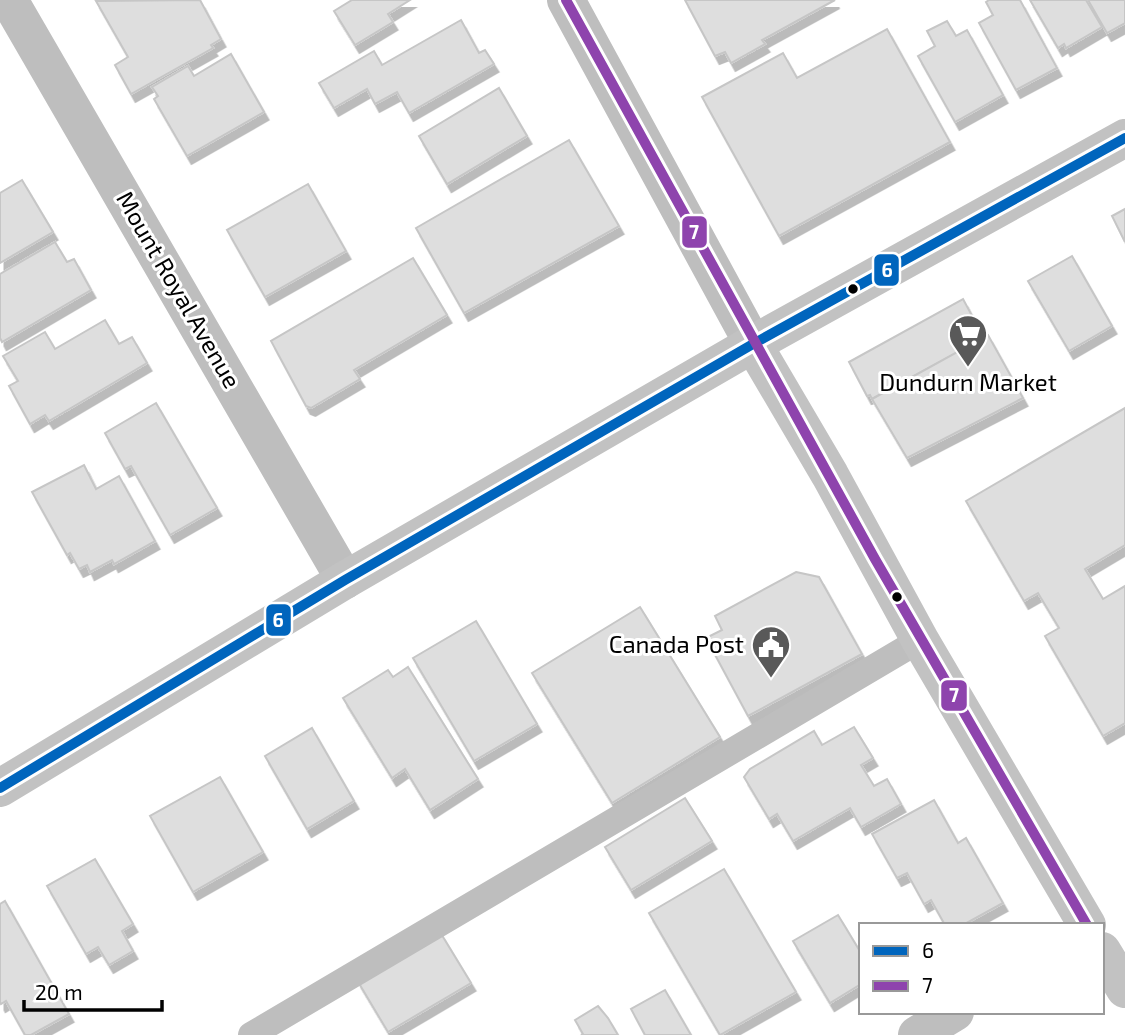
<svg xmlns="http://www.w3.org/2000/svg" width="1125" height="1035" font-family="'Exo 2',sans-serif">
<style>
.building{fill:#dedede;stroke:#c6c6c6;stroke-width:2;filter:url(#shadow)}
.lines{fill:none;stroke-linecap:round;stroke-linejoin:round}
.lane{stroke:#bebebe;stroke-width:26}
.street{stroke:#bebebe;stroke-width:38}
.secondary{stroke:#c2c2c2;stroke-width:38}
.bus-1-casing{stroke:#fff;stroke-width:16}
.bus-2-casing{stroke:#fff;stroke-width:16}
.bus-1{stroke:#0065bd;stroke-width:10}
.bus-2{stroke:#8e44ad;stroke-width:10}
.bus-dot{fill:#000;stroke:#fff;stroke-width:2.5}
.labels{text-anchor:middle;stroke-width:6;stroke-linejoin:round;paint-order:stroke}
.street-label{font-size:24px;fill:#000;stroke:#fff}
.poi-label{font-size:24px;fill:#000;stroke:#fff}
.line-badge{stroke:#fff;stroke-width:2.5}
.badge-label{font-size:19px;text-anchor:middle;font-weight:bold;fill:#fff}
</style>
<defs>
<filter id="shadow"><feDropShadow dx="4.5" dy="8" stdDeviation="0" flood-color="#0004"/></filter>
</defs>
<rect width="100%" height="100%" fill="#fff"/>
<g class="building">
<path d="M200,0L221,39L211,45L213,48L131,94L115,65L128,57L96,1Z"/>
<path d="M352,0H410L388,14L393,22L355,45L334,11Z"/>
<path d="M685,0H835L762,40L765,44L731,63L725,52L715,56Z"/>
<path d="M989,0H1020L1057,68L1016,90L979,23L993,15L986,2Z"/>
<path d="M1030,0H1086L1102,27L1066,48L1064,44L1058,48Z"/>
<path d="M1088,0H1125V23L1107,33Z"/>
<path d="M461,20L479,53L485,50L494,64L409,113L397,92L375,104L367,89L334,108L319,83L374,51L382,65Z"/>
<path d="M947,21L956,36L967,30L1003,95L955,122L918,56L935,46L927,31Z"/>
<path d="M887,29L950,142L779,236L702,97L783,53L797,78Z"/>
<path d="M231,54L264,112L187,156L154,99L158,96L152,87L188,66L194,76Z"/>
<path d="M499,88L527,136L447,184L419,136Z"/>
<path d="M569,140L619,226L464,313L416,228Z"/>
<path d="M22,180L53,232L0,263V193Z"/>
<path d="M308,184L346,251L265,297L227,230Z"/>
<path d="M1125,209V242L1112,216Z"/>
<path d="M55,242L67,262L74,259L91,290L2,342L0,338V274Z"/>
<path d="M1072,256L1112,326L1069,351L1028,281Z"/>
<path d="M413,258L447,315L354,370L360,379L311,408L306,406L271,341Z"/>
<path d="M963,299L984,338L872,399L870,395L867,396L849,362Z"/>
<path d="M105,320L119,344L132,337L147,363L49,421L45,415L30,424L9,386L18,381L3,356L45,332L55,349Z"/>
<path d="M988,335L1023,398L907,458L872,399Z"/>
<path d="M156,403L217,508L170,535L131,466L125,469L105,433Z"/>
<path d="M1125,408V545L1085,569L1103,599L1125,586V723L1103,736L1045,636L1059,628L1038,593L1024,601L966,501Z"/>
<path d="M84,465L96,489L119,476L155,541L114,564L112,560L90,572L87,565L79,569L70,553L67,555L32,492Z"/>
<path d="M796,572L819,577L862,654L748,716L706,638L722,630L715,616Z"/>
<path d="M640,607L720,737L612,803L532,673Z"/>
<path d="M476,621L537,724L474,761L413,658Z"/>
<path d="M408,667L478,779L430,810L405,769L392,778L343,698L388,670L393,677Z"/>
<path d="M854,727L873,758L861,765L874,786L887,779L901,804L861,827L850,808L793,841L777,814L769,819L744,777L750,769L814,731L822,745Z"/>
<path d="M312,728L354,801L307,829L265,756Z"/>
<path d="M220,777L263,852L193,892L150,816Z"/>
<path d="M685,798L712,841L631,890L605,847Z"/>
<path d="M934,800L958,843L966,838L1003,903L963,925H945L931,900L924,904L907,873L897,878L872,834Z"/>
<path d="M95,859L133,924L122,931L133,951L109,965L98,947L86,954L47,886Z"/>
<path d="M724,869L796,992L720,1035L649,913Z"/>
<path d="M5,901L69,1014L31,1035H25L6,1001L1,1004L0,1002V904Z"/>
<path d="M838,915L861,953V984L830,1003L793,941Z"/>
<path d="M440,932L471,983L388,1032L357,980Z"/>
<path d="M665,990L691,1035H645L631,1009Z"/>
<path d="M598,1006L608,1018L618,1035H581L583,1034L575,1020Z"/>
</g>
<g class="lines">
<path class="lane" d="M251,1035L920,640"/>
<g class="street">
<path d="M9,0L345,580"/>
<path d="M566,0L753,344"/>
<path d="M917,1035L955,1012"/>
</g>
<g class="secondary">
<path d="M753,344L830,475L920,640L1087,925"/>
<path d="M0,788L345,580L753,344L1125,138"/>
<path d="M1102,951L1125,989"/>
</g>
<g class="bus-1-casing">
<path id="bus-1" d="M0,788L345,580L753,344L1125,138"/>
</g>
<g class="bus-2-casing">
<path id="bus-2" d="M566,0L875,559L1087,925"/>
</g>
<use href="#bus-1" class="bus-1"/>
<use href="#bus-2" class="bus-2"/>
</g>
<defs>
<g id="supermarket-pin" transform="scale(2.0125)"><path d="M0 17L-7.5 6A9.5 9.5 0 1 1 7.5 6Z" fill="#595959" stroke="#fff"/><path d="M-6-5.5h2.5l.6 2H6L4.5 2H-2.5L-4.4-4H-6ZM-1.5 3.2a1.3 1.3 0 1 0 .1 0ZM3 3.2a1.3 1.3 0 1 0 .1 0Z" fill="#fff"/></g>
<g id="civic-pin" transform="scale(2.0125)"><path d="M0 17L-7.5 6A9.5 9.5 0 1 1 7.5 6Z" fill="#595959" stroke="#fff"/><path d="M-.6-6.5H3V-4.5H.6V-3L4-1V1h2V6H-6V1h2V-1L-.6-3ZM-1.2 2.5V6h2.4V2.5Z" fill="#fff"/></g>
</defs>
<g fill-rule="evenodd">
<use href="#supermarket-pin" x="968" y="334"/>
<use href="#civic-pin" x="771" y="645"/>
</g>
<g class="bus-dot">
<circle cx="853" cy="289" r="6"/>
<circle cx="897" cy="597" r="6"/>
</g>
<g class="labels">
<g class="street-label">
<text transform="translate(178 290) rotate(60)" y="8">Mount Royal Avenue</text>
</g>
<g class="poi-label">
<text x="968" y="391">Dundurn Market</text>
<text x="744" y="653" text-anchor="end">Canada Post</text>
</g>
</g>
<g class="line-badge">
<rect x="681" y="215" width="27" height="34" rx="7" fill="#8e44ad"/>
<rect x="873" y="253" width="27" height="34" rx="7" fill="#0065bd"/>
<rect x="265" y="603" width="27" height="34" rx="7" fill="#0065bd"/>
<rect x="940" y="679" width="28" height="33" rx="7" fill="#8e44ad"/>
</g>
<g class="badge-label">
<text x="694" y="239">7</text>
<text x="887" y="277">6</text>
<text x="278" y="627">6</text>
<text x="954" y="702">7</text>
</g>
<rect x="859" y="923" width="245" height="91" fill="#ffffff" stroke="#999999" stroke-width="2"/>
<rect x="873" y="946" width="35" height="10" fill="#0065bd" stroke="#999999" stroke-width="2"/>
<text x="922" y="958" font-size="21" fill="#000000">6</text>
<rect x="873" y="981" width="35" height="10" fill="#8e44ad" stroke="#999999" stroke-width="2"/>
<text x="922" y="993" font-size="21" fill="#000000">7</text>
<path d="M24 1000v10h138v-10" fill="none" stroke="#000000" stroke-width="3.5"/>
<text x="35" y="1000" font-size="21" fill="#000000" stroke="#ffffff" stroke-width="5" paint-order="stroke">20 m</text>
</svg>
